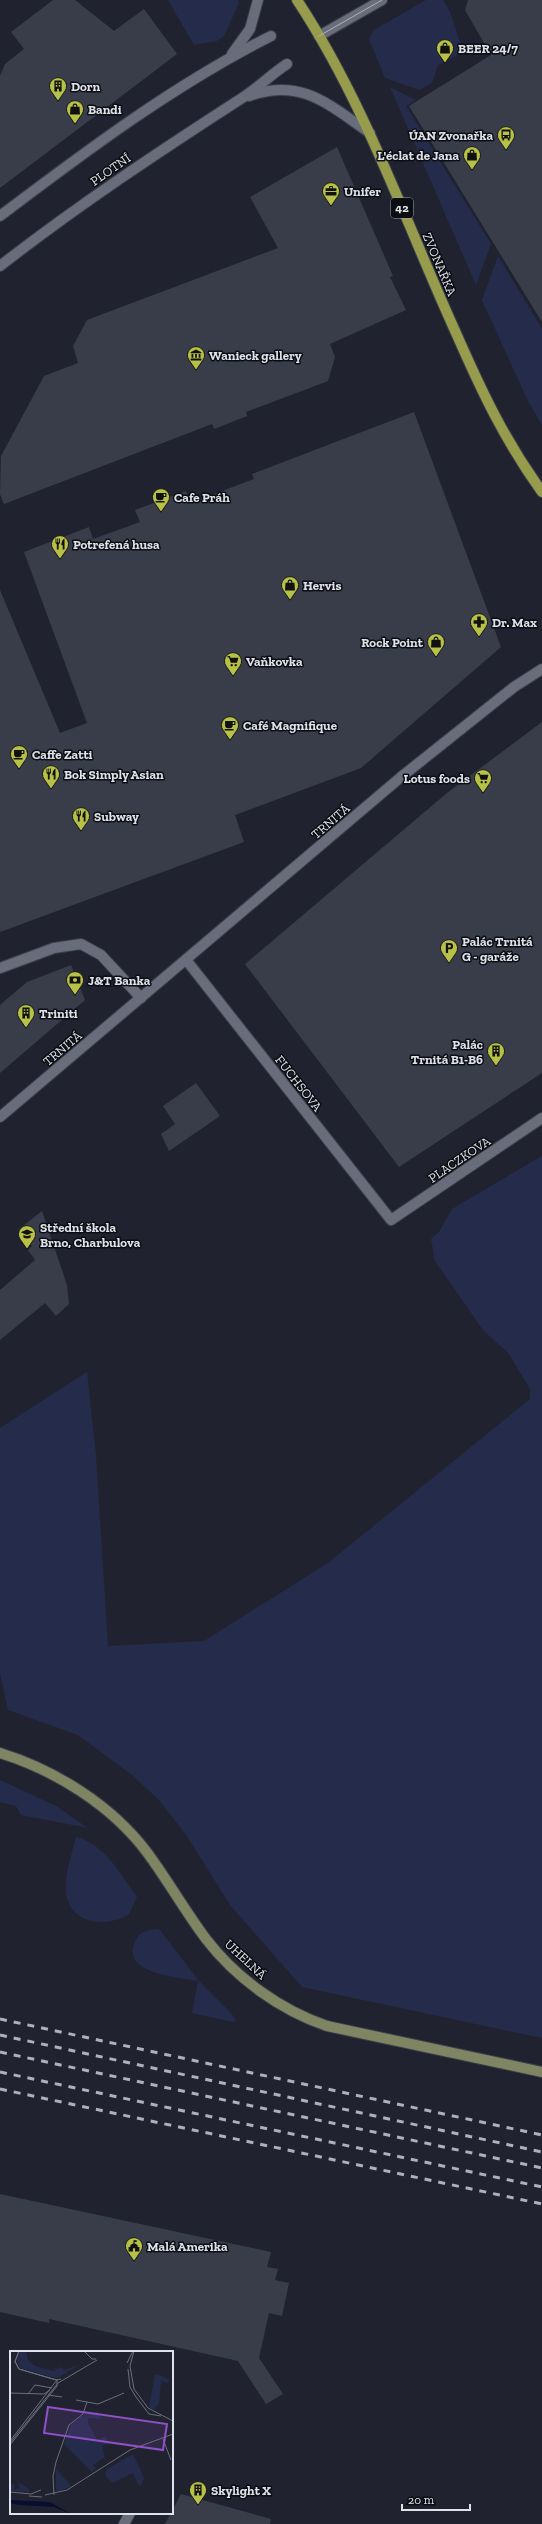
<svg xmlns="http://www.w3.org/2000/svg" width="542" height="2524" font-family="'Zilla Slab',serif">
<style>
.green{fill:#252c4b}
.building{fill:#393d4a}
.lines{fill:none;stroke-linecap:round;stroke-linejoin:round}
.minor-casing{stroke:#3d404a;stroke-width:12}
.secondary-casing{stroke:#3d404a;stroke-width:12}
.primary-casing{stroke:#3d404a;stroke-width:12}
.minor{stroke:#686c7b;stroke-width:10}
.secondary{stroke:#7f8463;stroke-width:10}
.primary{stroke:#969c4c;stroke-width:10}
.tram{stroke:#aeb1ba;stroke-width:1}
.rail{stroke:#aeb1ba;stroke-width:3;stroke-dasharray:7 7;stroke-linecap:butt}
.labels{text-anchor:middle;stroke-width:3;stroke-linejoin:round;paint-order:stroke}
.shield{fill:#0b0d12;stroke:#9fa2a9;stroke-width:1}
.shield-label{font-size:12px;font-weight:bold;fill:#dfe2ea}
.poi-label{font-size:13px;font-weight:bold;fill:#dfe2ea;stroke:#0b0d12;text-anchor:start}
.street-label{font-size:13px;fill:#dfe2ea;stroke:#0b0d12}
.inset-road{fill:none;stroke:#6c6f7a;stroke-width:1}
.view{fill:#8f50c8;fill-opacity:0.15;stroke:#8f50c8;stroke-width:2}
.inset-edge{fill:none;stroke:#dfe2ea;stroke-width:2}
</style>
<rect width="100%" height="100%" fill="#20232f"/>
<g class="green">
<path d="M168,0H238L239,3L224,36L217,41L194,45Z"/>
<path d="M426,0H443L450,12L463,52L438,65L432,83L419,90L385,78L369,39L374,30Z"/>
<path d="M390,87L416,100L406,106L491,244L476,285Z"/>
<path d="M498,256L542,329V425L527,399L482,300Z"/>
<path d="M542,1156V2038L302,1987L230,1905L187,1836L159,1800L132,1775L78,1735L8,1710L0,1673V1428L87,1372L96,1456L108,1646L204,1641L328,1563L530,1399V1389L509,1354L483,1330L435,1261L431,1239L439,1232L452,1209Z"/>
<path d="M0,1780L56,1806L88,1828L21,1815L16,1806L0,1802Z"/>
<path d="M76,1837C105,1844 120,1874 137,1897L129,1914C107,1928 70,1925 66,1893C64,1875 72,1854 76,1837Z"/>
<path d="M159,1929L199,1981L232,2014L236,2021L233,2022L192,2013L198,1981C178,1977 116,1974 137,1938C141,1931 150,1929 159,1929Z"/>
</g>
<g class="building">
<path d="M53,0H75L114,31L144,9L177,54L0,188V76L5,64L24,49L11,32Z"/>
<path d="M468,0H542V322L409,106L491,55L465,10Z"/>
<path d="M337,147L393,276L390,277L406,310L330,344L335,357L328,381L246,412L247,416L214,429L212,424L4,504L0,494L1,456L44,376L78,363L73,346L87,320L278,248L250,197Z"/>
<path d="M414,412L501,647L361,768L235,815L244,842L0,932V590L60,733L87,723L24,552L89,527L93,539L140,522L135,510L186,491L190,503L254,479L252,474Z"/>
<path d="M542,722V1073L399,1167L245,964L447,793Z"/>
<path d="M71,965L85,1000L0,1073V1005L27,982Z"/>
<path d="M196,1083L220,1116L169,1151L161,1134L175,1124L163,1106Z"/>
<path d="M42,1211L67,1285L69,1304L56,1316L45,1303L0,1340V1290L35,1260L28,1250L32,1246L18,1230Z"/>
<path d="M0,2194L271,2252L267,2267L278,2269L275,2280L289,2283L282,2316L269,2313L259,2358L283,2394L266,2404L238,2361L49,2319V2323L0,2312Z"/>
<path d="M181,2494L271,2519L270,2524H165Z"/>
</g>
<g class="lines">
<g class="minor-casing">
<g id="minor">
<path d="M319,36L382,0"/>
<path d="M232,54L250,29L258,0"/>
<path d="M249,96C301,77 329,105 370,133"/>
<path d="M0,216C86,151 174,85 271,36"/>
<path d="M0,266C77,206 157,153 239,100C256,90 270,75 287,64"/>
<path d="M187,961L391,1220L542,1118"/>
<path d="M0,968L54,948L81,944L101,955L141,998"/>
<path d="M0,1117L401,777L514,687L542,669"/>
<path d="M124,2524L130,2513"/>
</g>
</g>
<g class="secondary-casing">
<path id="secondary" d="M0,1753C55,1770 111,1805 146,1851C167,1879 185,1911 206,1939C236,1978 280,2010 327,2026L542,2072"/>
</g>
<g class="primary-casing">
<path id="primary" d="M297,0C365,103 405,221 456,333C482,392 504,439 542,492"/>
</g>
<use href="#minor" class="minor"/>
<use href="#secondary" class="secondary"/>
<use href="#primary" class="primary"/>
<path class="tram" d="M319,36L382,0"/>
<g class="rail">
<path d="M0,2019L542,2135"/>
<path d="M0,2035L542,2152"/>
<path d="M0,2052L542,2168"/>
<path d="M0,2072L542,2187"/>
<path d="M0,2089L542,2204"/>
</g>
</g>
<defs>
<g id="shop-pin" transform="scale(0.9)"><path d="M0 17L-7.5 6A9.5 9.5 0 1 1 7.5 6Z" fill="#b8c147" stroke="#0b0d12"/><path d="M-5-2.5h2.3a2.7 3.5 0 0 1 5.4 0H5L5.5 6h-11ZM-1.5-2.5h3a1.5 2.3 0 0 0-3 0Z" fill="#111"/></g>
<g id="building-pin" transform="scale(0.9)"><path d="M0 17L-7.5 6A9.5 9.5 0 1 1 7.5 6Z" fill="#b8c147" stroke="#0b0d12"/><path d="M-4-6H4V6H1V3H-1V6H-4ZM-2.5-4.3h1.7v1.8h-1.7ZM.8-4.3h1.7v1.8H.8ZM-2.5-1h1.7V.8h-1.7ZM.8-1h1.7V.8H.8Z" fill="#111"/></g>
<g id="bus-pin" transform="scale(0.9)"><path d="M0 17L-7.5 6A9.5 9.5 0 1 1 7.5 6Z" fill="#b8c147" stroke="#0b0d12"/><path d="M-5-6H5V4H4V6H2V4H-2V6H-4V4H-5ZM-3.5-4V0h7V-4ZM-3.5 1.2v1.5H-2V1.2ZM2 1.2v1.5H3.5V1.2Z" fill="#111"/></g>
<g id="office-pin" transform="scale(0.9)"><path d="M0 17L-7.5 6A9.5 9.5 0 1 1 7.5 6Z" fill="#b8c147" stroke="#0b0d12"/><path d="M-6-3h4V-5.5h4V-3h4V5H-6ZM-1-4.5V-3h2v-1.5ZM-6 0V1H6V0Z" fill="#111"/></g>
<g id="museum-pin" transform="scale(0.9)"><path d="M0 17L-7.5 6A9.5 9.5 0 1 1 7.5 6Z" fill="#b8c147" stroke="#0b0d12"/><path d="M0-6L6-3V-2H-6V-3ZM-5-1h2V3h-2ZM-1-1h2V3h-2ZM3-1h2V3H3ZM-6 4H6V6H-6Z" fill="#111"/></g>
<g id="cafe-pin" transform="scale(0.9)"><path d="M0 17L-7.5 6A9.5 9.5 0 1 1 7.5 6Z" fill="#b8c147" stroke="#0b0d12"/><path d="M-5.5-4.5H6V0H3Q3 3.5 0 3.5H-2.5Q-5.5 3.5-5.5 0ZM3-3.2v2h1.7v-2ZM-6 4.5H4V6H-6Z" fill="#111"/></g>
<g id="restaurant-pin" transform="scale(0.9)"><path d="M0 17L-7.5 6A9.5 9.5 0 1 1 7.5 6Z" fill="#b8c147" stroke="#0b0d12"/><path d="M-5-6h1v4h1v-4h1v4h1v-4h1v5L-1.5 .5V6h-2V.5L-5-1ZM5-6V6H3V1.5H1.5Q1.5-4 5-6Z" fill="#111"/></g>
<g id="pharmacy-pin" transform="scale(0.9)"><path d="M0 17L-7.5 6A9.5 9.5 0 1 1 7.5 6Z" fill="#b8c147" stroke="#0b0d12"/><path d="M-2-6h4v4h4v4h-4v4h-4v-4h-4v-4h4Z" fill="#111"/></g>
<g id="supermarket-pin" transform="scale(0.9)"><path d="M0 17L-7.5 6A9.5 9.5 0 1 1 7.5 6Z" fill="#b8c147" stroke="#0b0d12"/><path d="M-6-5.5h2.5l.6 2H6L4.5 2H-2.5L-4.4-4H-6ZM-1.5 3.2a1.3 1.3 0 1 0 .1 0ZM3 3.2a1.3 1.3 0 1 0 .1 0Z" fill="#111"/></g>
<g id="parking-pin" transform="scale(0.9)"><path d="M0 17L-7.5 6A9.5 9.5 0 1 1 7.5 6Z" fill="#b8c147" stroke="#0b0d12"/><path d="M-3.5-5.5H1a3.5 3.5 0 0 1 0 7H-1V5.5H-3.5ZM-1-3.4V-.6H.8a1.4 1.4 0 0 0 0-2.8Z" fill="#111"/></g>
<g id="bank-pin" transform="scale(0.9)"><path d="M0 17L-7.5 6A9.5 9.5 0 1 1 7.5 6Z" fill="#b8c147" stroke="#0b0d12"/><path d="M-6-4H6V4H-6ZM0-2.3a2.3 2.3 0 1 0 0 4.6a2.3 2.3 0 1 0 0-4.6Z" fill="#111"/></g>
<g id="school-pin" transform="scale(0.9)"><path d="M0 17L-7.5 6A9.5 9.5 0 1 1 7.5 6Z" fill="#b8c147" stroke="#0b0d12"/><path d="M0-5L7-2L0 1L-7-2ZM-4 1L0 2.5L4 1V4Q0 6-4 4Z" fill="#111"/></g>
<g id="civic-pin" transform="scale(0.9)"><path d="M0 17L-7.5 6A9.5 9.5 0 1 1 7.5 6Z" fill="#b8c147" stroke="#0b0d12"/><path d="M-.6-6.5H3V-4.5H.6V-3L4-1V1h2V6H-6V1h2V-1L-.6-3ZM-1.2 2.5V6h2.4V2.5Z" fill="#111"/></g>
</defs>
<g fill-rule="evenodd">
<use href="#shop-pin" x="445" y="48"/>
<use href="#building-pin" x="58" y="86"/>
<use href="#shop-pin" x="75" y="109"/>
<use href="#bus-pin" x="506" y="135"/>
<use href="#shop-pin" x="472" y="155"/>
<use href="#office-pin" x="331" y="191"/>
<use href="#museum-pin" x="196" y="355"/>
<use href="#cafe-pin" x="161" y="497"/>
<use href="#restaurant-pin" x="60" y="544"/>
<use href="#shop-pin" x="290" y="585"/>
<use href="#pharmacy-pin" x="479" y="622"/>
<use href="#shop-pin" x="436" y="642"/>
<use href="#supermarket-pin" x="233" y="661"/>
<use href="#cafe-pin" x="230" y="725"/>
<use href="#cafe-pin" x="19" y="754"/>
<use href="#restaurant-pin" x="51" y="774"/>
<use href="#supermarket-pin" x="483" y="778"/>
<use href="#restaurant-pin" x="81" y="816"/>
<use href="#parking-pin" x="449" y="948"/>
<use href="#bank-pin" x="75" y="980"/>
<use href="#building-pin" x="26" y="1013"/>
<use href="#building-pin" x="496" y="1051"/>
<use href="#school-pin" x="27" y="1234"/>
<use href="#civic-pin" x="134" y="2246"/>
<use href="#building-pin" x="198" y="2490"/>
</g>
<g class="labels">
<rect class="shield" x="391" y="198" width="22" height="20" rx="3"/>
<g class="shield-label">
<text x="402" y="212">42</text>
</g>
<g class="poi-label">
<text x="458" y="53">BEER 24/7</text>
<text x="71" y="91">Dorn</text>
<text x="88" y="114">Bandi</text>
<text x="493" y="140" text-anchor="end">ÚAN Zvonařka</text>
<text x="459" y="160" text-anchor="end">L'éclat de Jana</text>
<text x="344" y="196">Unifer</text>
<text x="209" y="360">Wanieck gallery</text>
<text x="174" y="502">Cafe Práh</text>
<text x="73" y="549">Potrefená husa</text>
<text x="303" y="590">Hervis</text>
<text x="492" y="627">Dr. Max</text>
<text x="423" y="647" text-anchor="end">Rock Point</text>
<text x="246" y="666">Vaňkovka</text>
<text x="243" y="730">Café Magnifique</text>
<text x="32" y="759">Caffe Zatti</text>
<text x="64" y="779">Bok Simply Asian</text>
<text x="470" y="783" text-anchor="end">Lotus foods</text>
<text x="94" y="821">Subway</text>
<text x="462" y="946">Palác Trnitá<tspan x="462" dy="15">G - garáže</tspan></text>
<text x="88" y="985">J&amp;T Banka</text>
<text x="39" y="1018">Triniti</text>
<text x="483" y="1049" text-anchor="end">Palác<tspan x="483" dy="15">Trnitá B1-B6</tspan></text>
<text x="40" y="1232">Střední škola<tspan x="40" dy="15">Brno, Charbulova</tspan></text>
<text x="147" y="2251">Malá Amerika</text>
<text x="211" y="2495">Skylight X</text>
</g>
<g class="street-label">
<text transform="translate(110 169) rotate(-35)" y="5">PLOTNÍ</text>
<text transform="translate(440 264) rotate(67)" y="5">ZVONAŘKA</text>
<text transform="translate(330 821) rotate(-41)" y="5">TRNITÁ</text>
<text transform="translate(62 1048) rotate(-40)" y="5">TRNITÁ</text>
<text transform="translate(299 1083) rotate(52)" y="5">FUCHSOVA</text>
<text transform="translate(459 1159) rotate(-34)" y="5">PLACZKOVA</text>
<text transform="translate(246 1959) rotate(43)" y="5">UHELNÁ</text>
</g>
</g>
<g transform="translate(10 2351)">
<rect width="163" height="163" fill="#20232f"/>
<path d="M10,0H16L18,9L25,15L39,19L46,20L44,16L47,18L51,16L54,19L69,14L48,27L42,26L10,17L7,9ZM145,23L159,28L158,32L151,30L149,53L144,58L139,56ZM88,61L91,68L78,67V72L87,89L95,85L99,93L92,95L95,106L83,114L86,118L82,121L54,93L61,74L76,62ZM123,103L134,127L131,134L129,135L123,122L102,132L95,124L97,118ZM46,118L61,135L49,140L46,138ZM0,131L4,134V139L10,137L8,131L19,138V141L0,140Z" fill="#252c4b"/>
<path d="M0,149L40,151L61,163L44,156L8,154L0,152Z" fill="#090d32"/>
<path class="inset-road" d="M9,0L5,10L9,18L47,29M9,0L5,11L9,18L46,29L51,28M74,0L82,8H86M124,0L120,15L124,38L138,57L163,70M117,12L123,0M118,18L120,36L126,46L139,63L151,65M0,42L34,43L40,39M18,43L25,34L42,37M38,44L52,46M66,49L88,53L114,42M153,88L161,109M0,90L47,29M0,92L48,32L87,9M0,94L47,35V29M0,141L21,143L31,139M35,144L57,139L120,99L163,83M44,144L43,125L46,111L59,74L73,63L77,51M19,145L32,146"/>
<path class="view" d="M38,56L157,73L153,99L34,82Z"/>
<rect width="163" height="163" class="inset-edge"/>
</g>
<path d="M402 2504v6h68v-6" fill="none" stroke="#dfe2ea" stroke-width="2"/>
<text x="408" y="2504" font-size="12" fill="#dfe2ea" stroke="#0b0d12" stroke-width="3" paint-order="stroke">20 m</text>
</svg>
